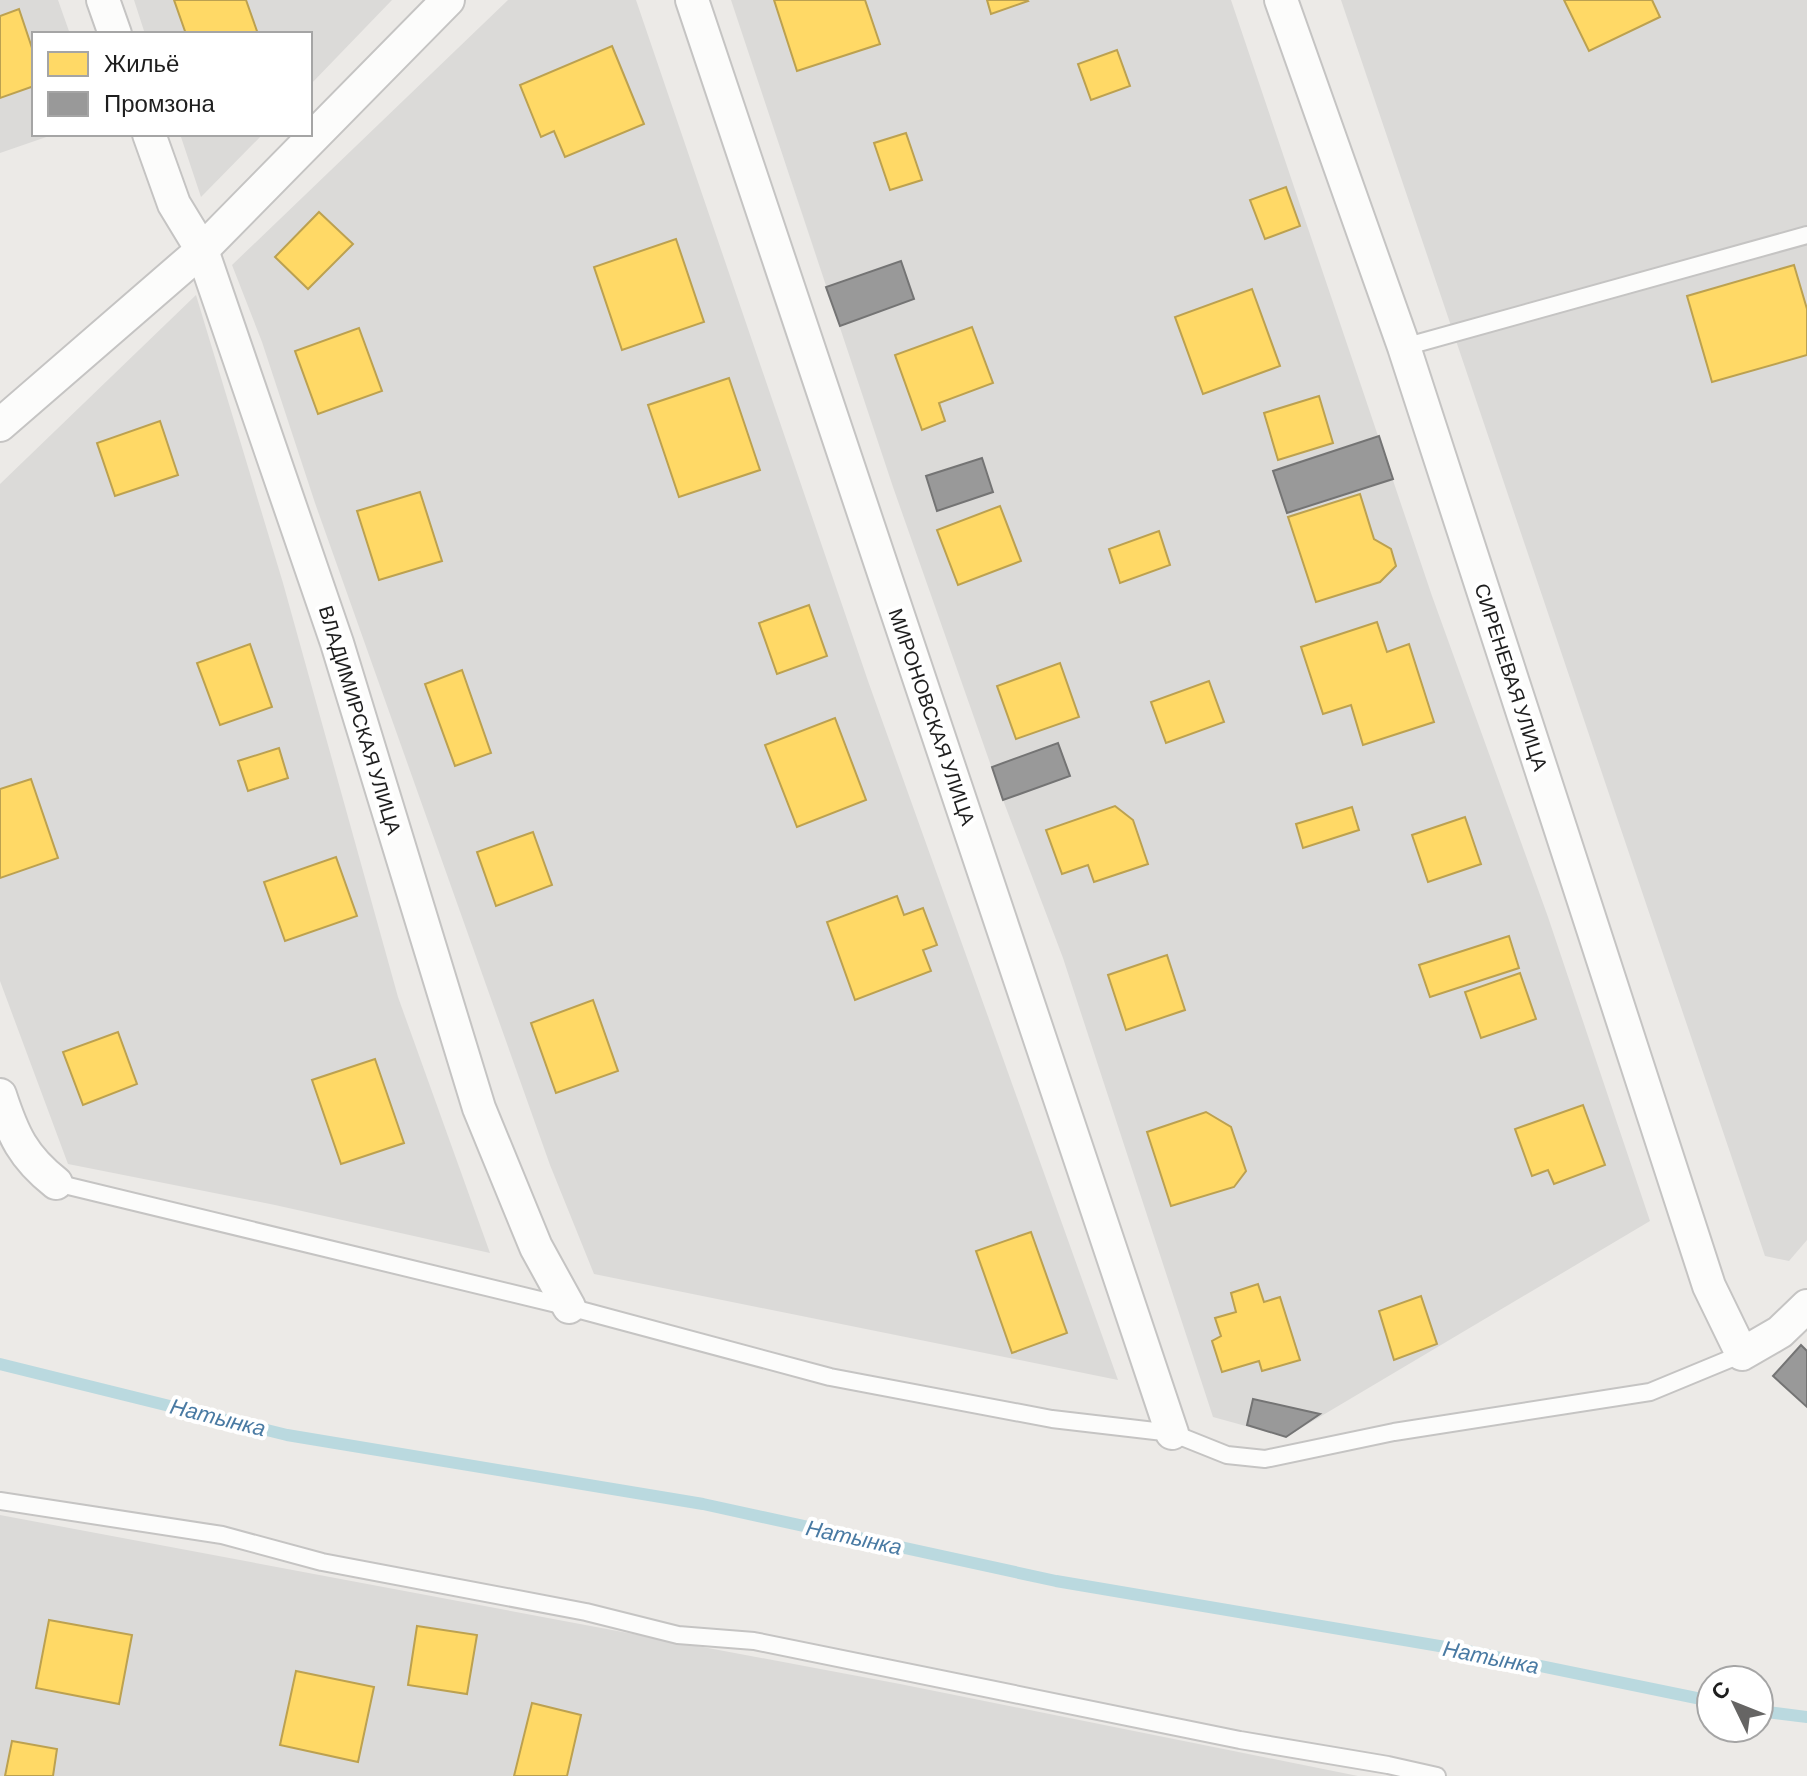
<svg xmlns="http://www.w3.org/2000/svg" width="1807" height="1776" font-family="Barlow,sans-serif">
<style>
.residential{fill:#dbdad8}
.homes{fill:#ffd966;stroke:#bca150;stroke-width:2}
.industry{fill:#999;stroke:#747474;stroke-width:2}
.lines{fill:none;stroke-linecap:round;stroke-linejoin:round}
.stream{stroke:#bad9df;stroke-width:12}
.service-casing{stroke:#c5c4c3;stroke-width:20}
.minor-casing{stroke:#c5c4c3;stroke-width:36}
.service{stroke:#fcfcfb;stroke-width:16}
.minor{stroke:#fcfcfb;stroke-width:32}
.labels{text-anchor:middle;stroke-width:8;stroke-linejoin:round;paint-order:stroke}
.street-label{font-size:20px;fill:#1e1e1e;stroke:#fff}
.water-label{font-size:22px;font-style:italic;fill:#497aa3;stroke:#fff}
</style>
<rect width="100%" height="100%" fill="#eceae7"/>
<g class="residential">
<path d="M0,0H58L70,34H34V134H55L0,153Z"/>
<path d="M134,0H392L310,85V34H145Z"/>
<path d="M508,0H636L868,681L1118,1380L594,1274L550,1165L315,503L262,342L232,265Z"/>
<path d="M731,0H1231L1432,596L1548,917L1650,1221L1286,1437L1213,1417L1063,958L1003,800L893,487Z"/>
<path d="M1341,0H1807V1240L1789,1261L1765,1256Z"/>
<path d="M180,134H263L201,197Z"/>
<path d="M196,295L283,583L398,997L490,1253L275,1205L68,1164L0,981V484Z"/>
<path d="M0,1515L900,1684L1358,1776H0Z"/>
</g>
<g class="homes">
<path d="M174,0H246L258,34H186Z"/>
<path d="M774,0H865L880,44L797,71Z"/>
<path d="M987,0H1027L1028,1L991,14Z"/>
<path d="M1564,0H1652L1660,17L1589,51Z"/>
<path d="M19,9L34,54V86L0,98V16Z"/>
<path d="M612,46L644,124L565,157L554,131L541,137L520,85Z"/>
<path d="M1117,50L1130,86L1091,100L1078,64Z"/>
<path d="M906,133L922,180L890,190L874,143Z"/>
<path d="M1286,187L1300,226L1265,239L1250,200Z"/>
<path d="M319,212L353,244L308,289L275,257Z"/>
<path d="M676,239L704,322L622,350L594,267Z"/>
<path d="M1794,265L1807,309V355L1712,382L1687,296Z"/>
<path d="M1252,289L1280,366L1203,394L1175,317Z"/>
<path d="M972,327L993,383L939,403L945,421L922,430L895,355Z"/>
<path d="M359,328L382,391L318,414L295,351Z"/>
<path d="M729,378L760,470L679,497L648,405Z"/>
<path d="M1319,396L1333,443L1278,460L1264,413Z"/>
<path d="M160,421L178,475L115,496L97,443Z"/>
<path d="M420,492L442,561L379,580L357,511Z"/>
<path d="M1360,494L1374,539L1391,549L1396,566L1380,582L1316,602L1288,517Z"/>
<path d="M1000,506L1021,561L958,585L937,530Z"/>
<path d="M1159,531L1170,565L1120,583L1109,549Z"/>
<path d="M809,605L827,656L777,674L759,623Z"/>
<path d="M1377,622L1387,652L1409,644L1434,722L1363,745L1351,705L1323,714L1301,647Z"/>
<path d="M250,644L272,707L220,725L197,663Z"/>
<path d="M1060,663L1079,717L1016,739L997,686Z"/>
<path d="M462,670L491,753L455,766L425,684Z"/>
<path d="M1209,681L1224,722L1166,743L1151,702Z"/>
<path d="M835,718L866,800L797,827L765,745Z"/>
<path d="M279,748L288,778L248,791L238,761Z"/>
<path d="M31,779L58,858L0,878V789Z"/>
<path d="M1115,806L1133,820L1148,864L1094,882L1088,865L1062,874L1046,830Z"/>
<path d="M1352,807L1359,830L1303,848L1296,824Z"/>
<path d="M1465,817L1481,864L1428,882L1412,835Z"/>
<path d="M533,832L552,885L496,906L477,852Z"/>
<path d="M336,857L357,916L285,941L264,882Z"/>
<path d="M897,896L904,915L923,908L937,945L923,950L931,971L855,1000L827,922Z"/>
<path d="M1509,936L1519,968L1430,997L1419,965Z"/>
<path d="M1167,955L1185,1010L1126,1030L1108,975Z"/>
<path d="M1520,973L1536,1019L1481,1038L1465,992Z"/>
<path d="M593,1000L618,1071L556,1093L531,1023Z"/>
<path d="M118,1032L137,1084L83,1105L63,1052Z"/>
<path d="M375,1059L404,1143L341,1164L312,1080Z"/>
<path d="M1583,1105L1605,1165L1554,1184L1548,1170L1532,1176L1515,1129Z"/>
<path d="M1206,1112L1231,1127L1246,1171L1234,1187L1171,1206L1147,1132Z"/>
<path d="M1031,1232L1067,1333L1012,1353L976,1251Z"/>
<path d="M1258,1284L1264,1302L1280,1297L1300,1360L1262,1371L1259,1361L1222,1372L1212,1341L1221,1336L1215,1318L1236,1312L1231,1293Z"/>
<path d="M1421,1296L1437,1344L1394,1360L1379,1311Z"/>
<path d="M49,1620L132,1635L119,1704L36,1688Z"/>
<path d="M417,1626L477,1635L467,1694L408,1685Z"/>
<path d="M296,1671L374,1687L358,1762L280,1745Z"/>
<path d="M532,1703L581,1715L567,1776H514Z"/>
<path d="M12,1741L57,1749L53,1776H5Z"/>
</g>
<g class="industry">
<path d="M901,261L914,299L840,326L826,287Z"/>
<path d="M1379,436L1393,479L1287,513L1273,471Z"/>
<path d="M982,458L993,492L937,511L926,476Z"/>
<path d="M1058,743L1070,776L1003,800L992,767Z"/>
<path d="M1801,1345L1807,1351V1407L1773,1376Z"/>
<path d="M1253,1399L1320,1414L1286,1437L1247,1425Z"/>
</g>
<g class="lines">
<g class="stream">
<path d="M0,1364L287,1435L703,1504L1056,1581L1457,1649L1711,1701"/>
<path d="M1759,1711L1807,1717"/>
</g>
<g class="service-casing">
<g id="service">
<path d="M1404,347L1807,235"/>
<path d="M56,1183L569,1307L830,1377L1052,1419L1172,1433L1227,1455L1265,1459L1394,1432L1650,1392L1742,1354"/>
<path d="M0,1501L222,1535L322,1562L586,1612L678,1635L754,1641L1240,1740L1388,1765L1437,1776"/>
</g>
</g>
<g class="minor-casing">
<g id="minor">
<path d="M103,0L115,34"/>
<path d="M692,0L1172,1433"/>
<path d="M1281,0L1404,347L1709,1286L1742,1354L1780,1332L1807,1306"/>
<path d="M149,134L174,204L202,250L337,643L479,1108L536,1247L569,1307"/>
<path d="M0,425L202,250L448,0"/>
<path d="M0,1095C13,1135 23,1157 56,1183"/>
</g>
</g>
<use href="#service" class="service"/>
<use href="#minor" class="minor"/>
</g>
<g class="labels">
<g class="street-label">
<text transform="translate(1511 677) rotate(72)" y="7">СИРЕНЕВАЯ УЛИЦА</text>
<text transform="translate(932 717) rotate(71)" y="7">МИРОНОВСКАЯ УЛИЦА</text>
<text transform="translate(360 720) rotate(73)" y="7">ВЛАДИМИРСКАЯ УЛИЦА</text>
</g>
<g class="water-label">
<text transform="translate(218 1417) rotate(14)" y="8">Натынка</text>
<text transform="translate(854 1537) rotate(12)" y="8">Натынка</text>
<text transform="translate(1491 1657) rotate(11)" y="8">Натынка</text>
</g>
</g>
<rect x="32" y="32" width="280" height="104" fill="#ffffff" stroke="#a5a5a5" stroke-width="2"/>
<rect x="48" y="52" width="40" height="24" fill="#ffd966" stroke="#a5a5a5" stroke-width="2"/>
<text x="104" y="72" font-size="24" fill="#1e1e1e">Жильё</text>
<rect x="48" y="92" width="40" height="24" fill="#999999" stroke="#a5a5a5" stroke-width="2"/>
<text x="104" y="112" font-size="24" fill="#1e1e1e">Промзона</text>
<g transform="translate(1735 1704) rotate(313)"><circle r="38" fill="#ffffff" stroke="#a5a5a5" stroke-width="2"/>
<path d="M0-6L14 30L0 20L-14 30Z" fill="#666564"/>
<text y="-12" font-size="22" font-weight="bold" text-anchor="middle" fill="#1e1e1e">С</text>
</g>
</svg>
